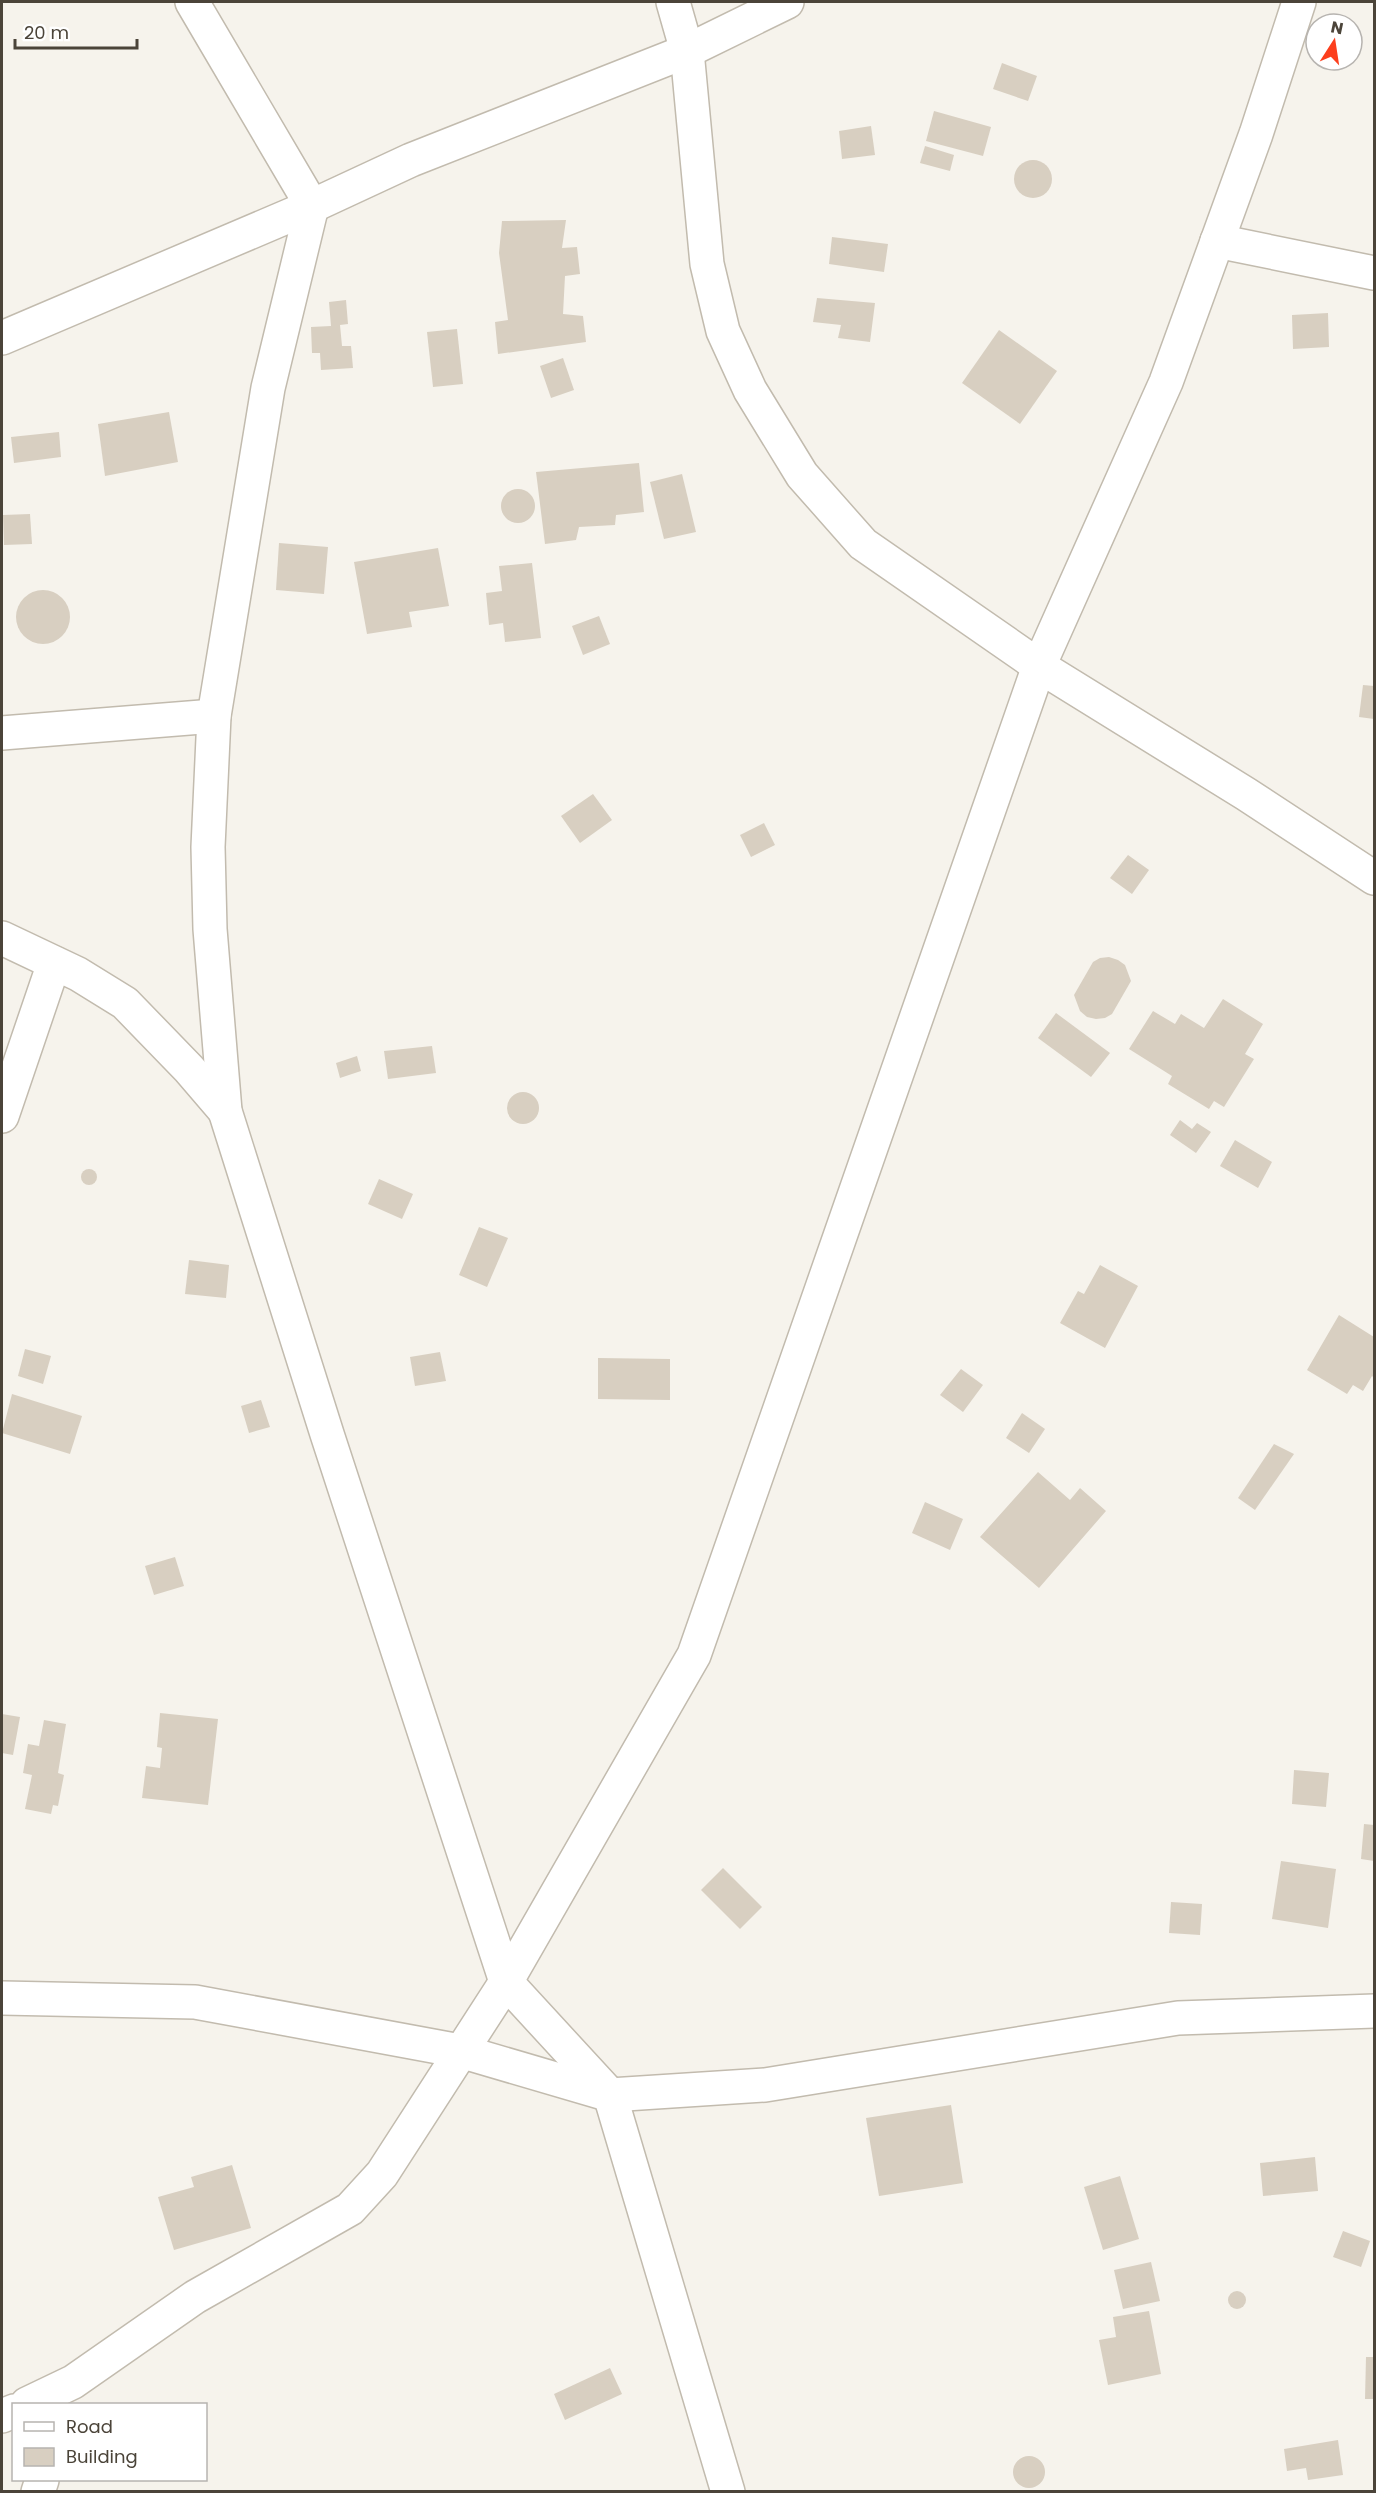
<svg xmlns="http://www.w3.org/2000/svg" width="1376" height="2493" font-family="Poppins,sans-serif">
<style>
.building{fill:#d8cfc1}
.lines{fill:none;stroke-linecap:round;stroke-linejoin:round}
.minor-casing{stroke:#c2bbae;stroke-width:36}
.minor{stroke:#fff;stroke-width:33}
</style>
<rect width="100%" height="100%" fill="#f6f3ec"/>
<g class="building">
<path d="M1002,63L1037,76L1028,101L993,89Z"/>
<path d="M934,111L991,127L983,156L926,141Z"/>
<path d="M871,126L875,155L842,159L839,131Z"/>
<path d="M925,146L954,155L950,171L920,163Z"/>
<circle cx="1033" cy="179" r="19"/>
<path d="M566,220L562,248L577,247L580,274L565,276L563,314L583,316L586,342L498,354L495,322L508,320L499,253L502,221Z"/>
<path d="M832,237L888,244L884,272L829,264Z"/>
<path d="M817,298L875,303L870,342L838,338L841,325L813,322Z"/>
<path d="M346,300L348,324L340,325L342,346H351L353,368L321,370L320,353H312L311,327L331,326L329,302Z"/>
<path d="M1328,313L1329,347L1293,349L1292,315Z"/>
<path d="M457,329L463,384L433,387L427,332Z"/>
<path d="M999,330L1057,371L1020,424L962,383Z"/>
<path d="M563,358L574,390L551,398L540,366Z"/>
<path d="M169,412L178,462L105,476L98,424Z"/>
<path d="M59,432L61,457L14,463L11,437Z"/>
<path d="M639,463L644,512L616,515L615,525L579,527L576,540L545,544L536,472Z"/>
<path d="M682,474L696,532L664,539L650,482Z"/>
<circle cx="518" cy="506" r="17"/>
<path d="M30,514L32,544L4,545L3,515Z"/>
<path d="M279,543L328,547L324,594L276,590Z"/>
<path d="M438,548L449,606L409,612L412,627L367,634L354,562Z"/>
<path d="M532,563L541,638L505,642L503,623L489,625L486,593L502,591L499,566Z"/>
<circle cx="43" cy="617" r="27"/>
<path d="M599,616L610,644L583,655L572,626Z"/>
<path d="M1363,685L1374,686V719L1359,717Z"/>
<path d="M593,794L612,820L580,843L561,816Z"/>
<path d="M764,823L775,845L751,857L740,835Z"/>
<path d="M1128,855L1149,870L1132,894L1110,878Z"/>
<path d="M1109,957L1118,960L1125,965L1131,981L1112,1014L1105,1018L1096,1019L1087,1017L1080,1011L1074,995L1093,962L1100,958Z"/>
<path d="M1223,999L1263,1024L1245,1054L1254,1059L1224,1107L1214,1101L1209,1109L1168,1084L1172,1076L1129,1049L1153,1011L1175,1024L1181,1014L1204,1028Z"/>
<path d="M1056,1013L1110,1053L1091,1077L1038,1038Z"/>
<path d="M432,1046L436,1073L388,1079L384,1051Z"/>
<path d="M357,1056L361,1071L340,1078L336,1063Z"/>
<circle cx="523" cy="1108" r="16"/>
<path d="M1180,1120L1192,1129L1197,1123L1211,1132L1196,1153L1170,1135Z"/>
<path d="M1235,1140L1272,1162L1258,1188L1220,1166Z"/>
<circle cx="89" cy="1177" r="8"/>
<path d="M379,1179L413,1194L402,1219L368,1204Z"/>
<path d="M479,1227L508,1238L487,1287L459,1275Z"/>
<path d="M189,1260L229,1265L226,1298L185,1294Z"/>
<path d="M1100,1265L1138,1286L1105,1348L1060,1323L1078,1291L1084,1294Z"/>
<path d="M1339,1315L1374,1337V1378L1372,1376L1363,1391L1353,1385L1347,1394L1307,1370Z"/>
<path d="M25,1349L51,1356L43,1384L18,1376Z"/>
<path d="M440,1352L446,1381L415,1386L410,1357Z"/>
<path d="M598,1358L670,1359V1400L598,1399Z"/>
<path d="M961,1369L983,1385L963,1412L940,1395Z"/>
<path d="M12,1394L82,1416L70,1454L2,1433Z"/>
<path d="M261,1400L270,1427L249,1433L241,1406Z"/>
<path d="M1022,1413L1045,1429L1029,1453L1006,1438Z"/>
<path d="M1274,1444L1294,1454L1255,1510L1238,1498Z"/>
<path d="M1038,1472L1070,1500L1080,1488L1106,1511L1039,1588L980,1537Z"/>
<path d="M925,1502L963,1519L950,1550L912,1533Z"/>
<path d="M175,1557L184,1586L154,1595L145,1566Z"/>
<path d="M160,1713L218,1719L208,1805L142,1798L146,1766L160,1768L162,1748L157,1747Z"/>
<path d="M2,1714L20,1717L13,1755L2,1753Z"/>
<path d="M44,1720L66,1724L58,1773L64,1775L58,1806L53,1805L51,1814L25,1809L32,1775L23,1773L28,1744L39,1746Z"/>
<path d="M1294,1770L1329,1773L1326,1807L1292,1804Z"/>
<path d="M1364,1824L1374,1825V1861L1361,1859Z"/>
<path d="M1281,1861L1336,1869L1328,1928L1272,1919Z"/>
<path d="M723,1868L762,1907L740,1929L701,1890Z"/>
<path d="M1171,1902L1202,1904L1200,1935L1169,1933Z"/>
<path d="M951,2105L963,2183L879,2196L866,2118Z"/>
<path d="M1315,2157L1318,2191L1263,2196L1260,2163Z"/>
<path d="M232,2165L251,2228L174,2250L158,2197L194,2187L191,2177Z"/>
<path d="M1120,2176L1139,2239L1103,2250L1084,2187Z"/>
<path d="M1343,2231L1370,2241L1361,2267L1333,2257Z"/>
<path d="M1151,2262L1160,2301L1123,2309L1114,2270Z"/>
<circle cx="1237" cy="2300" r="9"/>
<path d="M1149,2311L1161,2374L1108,2385L1099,2340L1116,2337L1113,2317Z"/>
<path d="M1366,2357H1374V2399H1365Z"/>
<path d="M610,2368L622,2394L565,2420L554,2394Z"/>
<path d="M1338,2440L1343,2475L1308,2480L1306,2468L1287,2471L1284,2449Z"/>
<circle cx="1029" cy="2472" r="16"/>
</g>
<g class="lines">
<g class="minor-casing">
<g id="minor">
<path d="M192,2L312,206L268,388L214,716L208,847L210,929L225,1111L327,1434L506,1982L610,2095L728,2492"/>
<path d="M673,2L687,51L707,264L723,331L750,390L802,475L863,544L1039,666L1246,794L1374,878"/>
<path d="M1217,241L1374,273"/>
<path d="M2,338L312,206L411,160L687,51L787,2"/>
<path d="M2,733L214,716"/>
<path d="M2,938L78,974L125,1003L189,1069L225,1111"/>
<path d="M2,1116L54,963"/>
<path d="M2,1998L195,2002L460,2051L610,2095L765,2085L1178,2018L1374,2011"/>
<path d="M27,2404L73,2382L195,2297L350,2209L382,2174L506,1982L694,1655L1039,666L1166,382L1256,134L1299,2"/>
<path d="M2,2416L14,2411"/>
<path d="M38,2492L42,2480"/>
</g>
</g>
<use href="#minor" class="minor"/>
</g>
<rect width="1376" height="2493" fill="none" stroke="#4b4439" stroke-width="6"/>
<rect x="12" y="2403" width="195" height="78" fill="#ffffff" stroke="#b7b4b0" stroke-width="1.5"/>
<rect x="24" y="2422" width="30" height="9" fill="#ffffff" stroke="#b7b4b0" stroke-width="1.5"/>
<text x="66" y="2433" font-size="18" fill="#4b4439">Road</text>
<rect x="24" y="2448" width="30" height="18" fill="#d8cfc1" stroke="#b7b4b0" stroke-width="1.5"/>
<text x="66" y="2463" font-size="18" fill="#4b4439">Building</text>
<g transform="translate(1334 42) rotate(12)"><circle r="28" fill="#ffffff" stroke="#b7b4b0" stroke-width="1.5"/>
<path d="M0-4.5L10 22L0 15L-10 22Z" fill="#fc3f1d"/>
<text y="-9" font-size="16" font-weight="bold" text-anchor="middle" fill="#4b4439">N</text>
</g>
<path d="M15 39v9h122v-9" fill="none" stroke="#4b4439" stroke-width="3"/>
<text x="24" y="39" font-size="18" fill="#4b4439" stroke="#ffffff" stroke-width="4.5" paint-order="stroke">20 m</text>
</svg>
